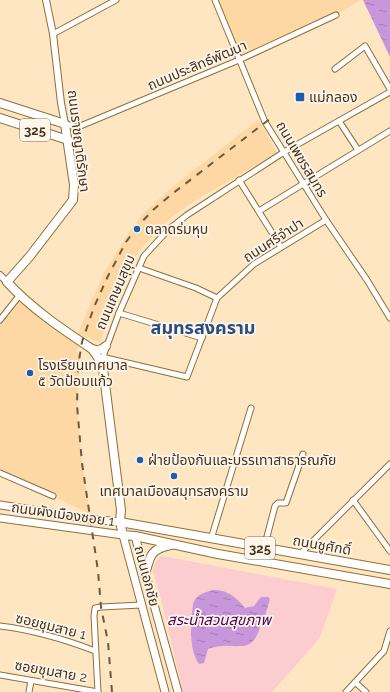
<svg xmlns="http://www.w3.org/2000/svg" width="390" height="692" font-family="Raleway,'Noto Sans Thai',sans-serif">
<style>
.built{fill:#fdd8a4}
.green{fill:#fccdce}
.water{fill:url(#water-ripples)}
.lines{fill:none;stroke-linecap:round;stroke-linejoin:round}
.minor-casing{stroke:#926e34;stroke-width:7}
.tertiary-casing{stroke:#926e34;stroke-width:8}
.secondary-casing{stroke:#926e34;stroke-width:9}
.primary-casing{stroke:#926e34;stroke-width:10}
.minor{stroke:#fff;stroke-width:5}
.tertiary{stroke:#fff;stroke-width:6}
.secondary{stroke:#fff;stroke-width:7}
.primary{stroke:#fff;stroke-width:8}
.rail{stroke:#6c5a3f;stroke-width:2;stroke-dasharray:7 7;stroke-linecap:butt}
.poi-dot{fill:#1d5dae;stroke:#fff6eb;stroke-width:1.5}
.labels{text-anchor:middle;stroke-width:3.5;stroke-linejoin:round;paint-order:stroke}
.shield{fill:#fff6eb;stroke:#7b6e59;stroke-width:1}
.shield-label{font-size:13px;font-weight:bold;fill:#43331b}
.street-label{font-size:14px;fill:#43331b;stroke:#fff6eb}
.poi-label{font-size:14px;fill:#43331b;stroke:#fff6eb;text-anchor:start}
.water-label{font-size:15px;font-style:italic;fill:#49065d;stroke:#fff6eb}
.district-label{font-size:18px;font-weight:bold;fill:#264e83;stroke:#fff6eb}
</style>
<defs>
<pattern id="water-ripples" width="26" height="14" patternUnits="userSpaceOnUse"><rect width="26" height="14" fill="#c896db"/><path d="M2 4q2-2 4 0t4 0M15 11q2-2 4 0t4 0" fill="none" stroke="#a47bb1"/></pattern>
</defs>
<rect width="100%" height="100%" fill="#ffe6c3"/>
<g class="built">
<path d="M214,0H361L336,15L239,60Z"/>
<path d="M258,120L264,128L277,153L196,200L173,216L155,233L137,254L123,279L100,342L78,334L90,304L105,271L133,226L146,211L176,184Z"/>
<path d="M19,296L82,342L76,351L80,355L77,405L82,463L90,514L0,471V320Z"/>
</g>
<path class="green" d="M163,556L337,589L321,635L314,645L272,692H183L162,603L153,571L155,563L160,557Z"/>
<g class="water">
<path d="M363,0H390V57Z"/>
<path d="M213,590C227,589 237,598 245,608L254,606L261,597H268L270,599L265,616L263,618C260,625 259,635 253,641C246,649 233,645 223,646C218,646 213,647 208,649L204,663L199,664C188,648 191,623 193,604C196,594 204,593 213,590Z"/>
</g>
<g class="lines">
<g class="minor-casing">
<g id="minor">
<path d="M215,0L265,122L326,220L367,280L390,318"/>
<path d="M53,34L116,0"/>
<path d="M335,69L365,46L390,89"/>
<path d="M339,121L358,150"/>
<path d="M65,124L78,127L239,60L336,15"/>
<path d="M239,180L281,247"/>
<path d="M259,211L390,131"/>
<path d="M139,268L196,288L217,298"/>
<path d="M119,313L202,338"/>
<path d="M0,320L19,296"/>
<path d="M102,357L187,377L217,298L254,264L326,220"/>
<path d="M101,362L119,313L144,256L168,230L187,215L284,152L390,92"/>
<path d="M0,473L53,496"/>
<path d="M353,500L390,551"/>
<path d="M211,539L251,408"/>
<path d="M264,548L275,506L278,503H286L303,454"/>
<path d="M300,554L390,464"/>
<path d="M0,626C33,630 64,639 95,651"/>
<path d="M0,675L98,692"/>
<path d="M356,683L366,692"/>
<path d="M29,692L31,681"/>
<path d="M98,692L94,616L95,608L101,607L141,605"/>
<path d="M346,692L384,651L390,631"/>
</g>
</g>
<g class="tertiary-casing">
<g id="tertiary">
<path d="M46,0L53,34L61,103L65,124"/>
<path d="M0,275L7,282"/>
</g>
</g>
<g class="secondary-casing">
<g id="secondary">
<path d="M0,505L90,519L120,522"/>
<path d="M0,518L123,535L165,692"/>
<path d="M135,536L178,692"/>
</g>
</g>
<g class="primary-casing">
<g id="primary">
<path d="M0,103L65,124L74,185L73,200L30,256L7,282C32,309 62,329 92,349C97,355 100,361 103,368L121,510L120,522L123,535L135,536L218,554L390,584"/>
<path d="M0,118L68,140"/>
<path d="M92,349C98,351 101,350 106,346"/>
<path d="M120,522L390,570"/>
<path d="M145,575C150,556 150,549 171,545"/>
</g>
</g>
<use href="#minor" class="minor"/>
<use href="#tertiary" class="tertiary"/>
<use href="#secondary" class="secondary"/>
<use href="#primary" class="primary"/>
<path class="rail" d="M112,692L108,642L101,607L98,571L82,463L77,405L78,366L82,342L94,307L108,276L126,242L137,227L153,210L172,194L271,118"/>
</g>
<g class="poi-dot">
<rect x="295" y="92" width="10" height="10" rx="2"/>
<circle cx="137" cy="229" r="4"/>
<circle cx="30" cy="373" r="4"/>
<circle cx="140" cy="460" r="4"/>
<circle cx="174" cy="476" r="4"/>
</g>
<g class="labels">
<g class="shield">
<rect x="20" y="119" width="30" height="22" rx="3"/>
<rect x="245" y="537" width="30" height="22" rx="3"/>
</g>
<g class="shield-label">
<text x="35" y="135">325</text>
<text x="260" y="553">325</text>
</g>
<g class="street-label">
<text transform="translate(197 65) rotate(-23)" y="5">ถนนประสิทธ์พัฒนา</text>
<text transform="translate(79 141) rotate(83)" y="5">ถนนราชญาติรักษา</text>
<text transform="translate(302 159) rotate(59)" y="5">ถนนเพชรสมุทร</text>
<text transform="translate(273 240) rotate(-33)" y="5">ถนนศรีจำปา</text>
<text transform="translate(115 292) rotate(-67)" y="5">ถนนเกษมสุขุม</text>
<text transform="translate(63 514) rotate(8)" y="5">ถนนผังเมืองซอย 1</text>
<text transform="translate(322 545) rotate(10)" y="5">ถนนชูศักดิ์</text>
<text transform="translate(147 576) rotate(75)" y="5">ถนนเอกชัย</text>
<text transform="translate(51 626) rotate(14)" y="5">ซอยชุมสาย 1</text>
<text transform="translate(51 671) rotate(10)" y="5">ซอยชุมสาย 2</text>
</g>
<g class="poi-label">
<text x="309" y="102">แม่กลอง</text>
<text x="145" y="234">ตลาดร่มหุบ</text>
<text x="38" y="370">โรงเรียนเทศบาล<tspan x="38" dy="16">๕ วัดป้อมแก้ว</tspan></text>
<text x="148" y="465">ฝ่ายป้องกันและบรรเทาสาธารณภัย</text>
<text x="174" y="496" text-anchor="middle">เทศบาลเมืองสมุทรสงคราม</text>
</g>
<g class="water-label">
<text x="219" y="625">สระน้ำสวนสุขภาพ</text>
</g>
<g class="district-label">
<text x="203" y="334">สมุทรสงคราม</text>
</g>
</g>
</svg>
